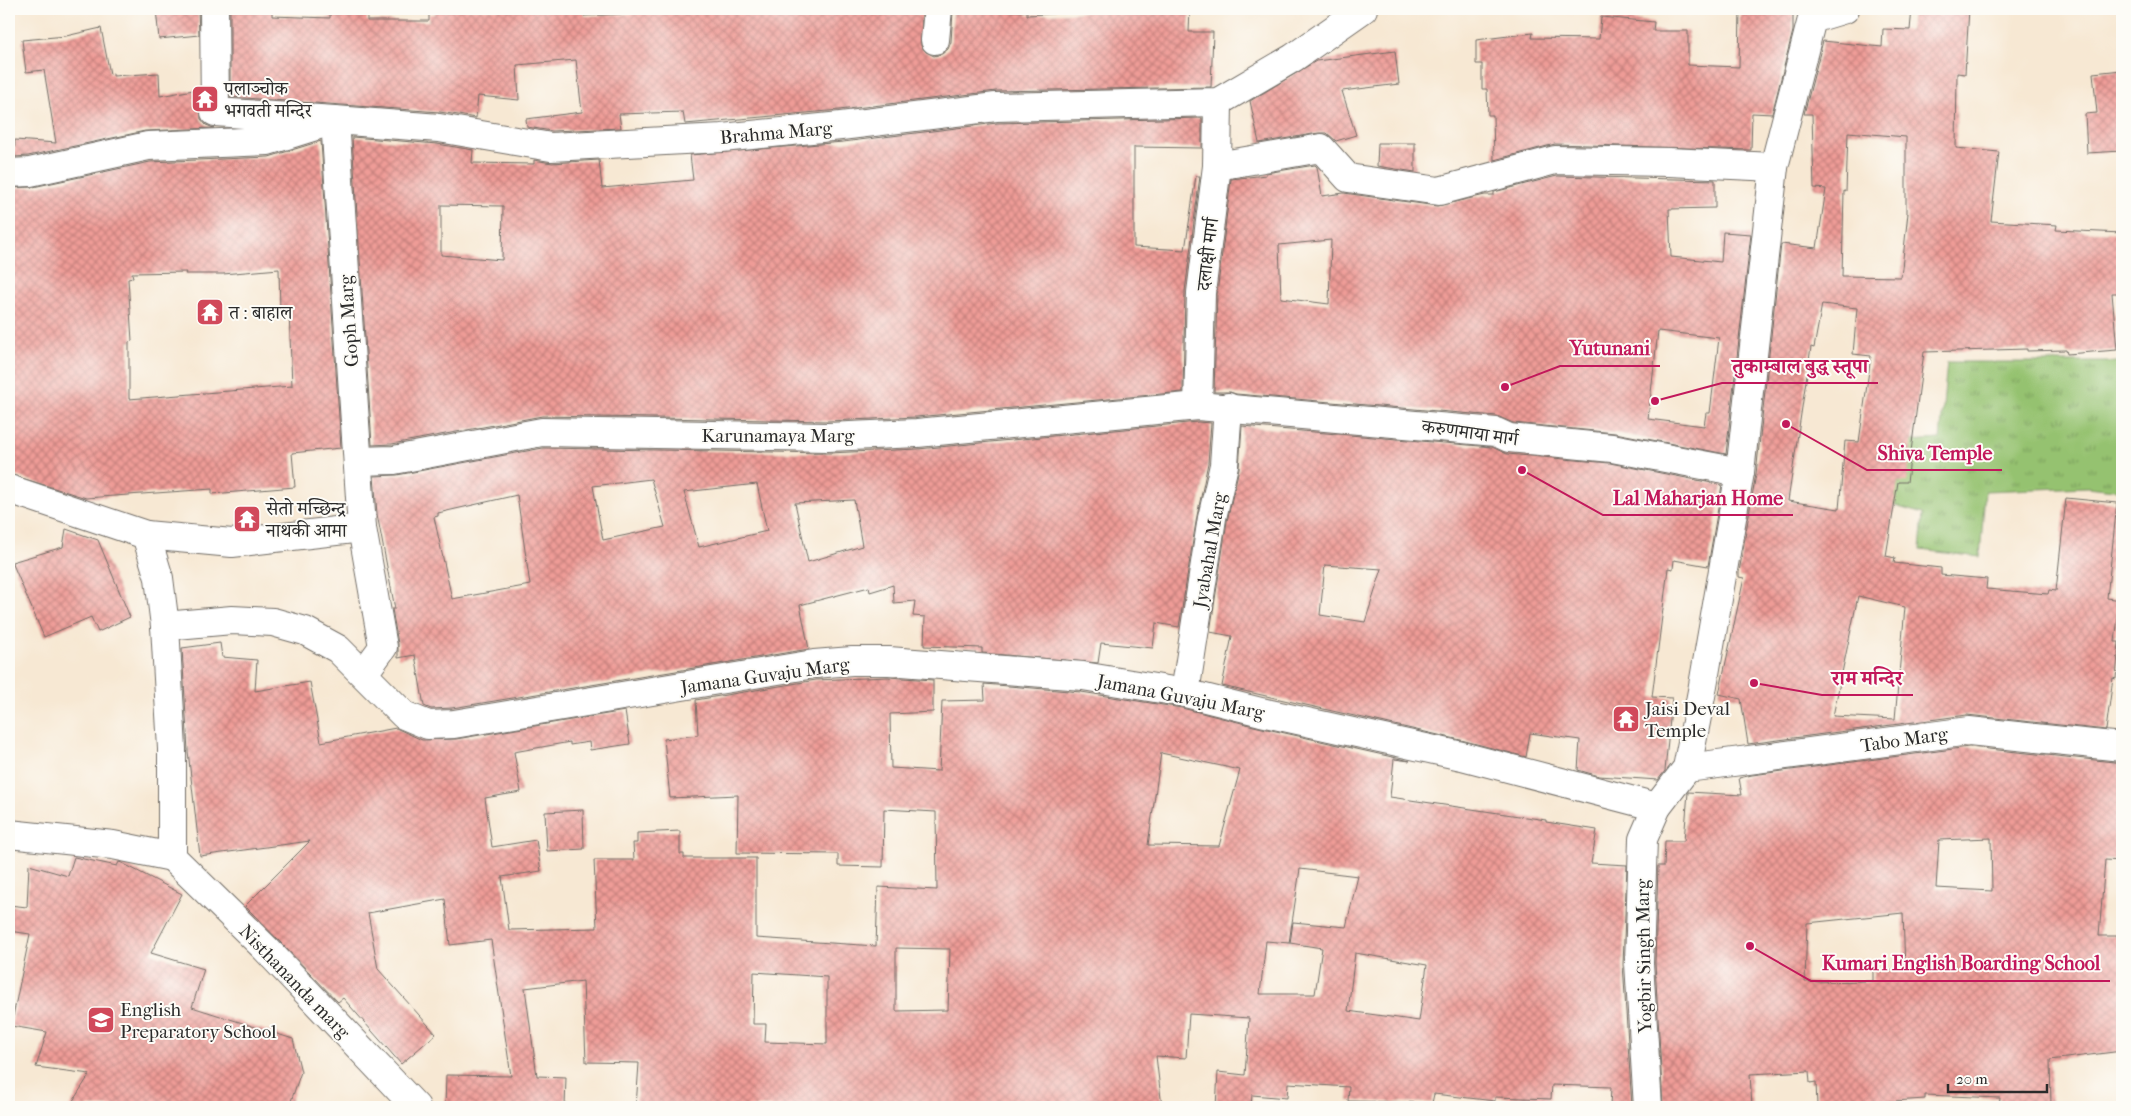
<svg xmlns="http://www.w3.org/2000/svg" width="2131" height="1116" font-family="'IM FELL French Canon','Noto Serif Devanagari',serif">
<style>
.grass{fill:url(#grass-tufts);stroke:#60764e}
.building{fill:url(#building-cross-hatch);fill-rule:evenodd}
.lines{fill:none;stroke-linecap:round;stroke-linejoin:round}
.minor-casing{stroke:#726d66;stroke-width:30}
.minor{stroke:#fff;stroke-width:28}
.labels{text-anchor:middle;stroke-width:4;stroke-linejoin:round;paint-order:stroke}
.poi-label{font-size:19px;fill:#2b2b2b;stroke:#fdfcf7;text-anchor:start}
.street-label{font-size:19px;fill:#2b2b2b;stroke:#fdfcf7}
.leader{fill:none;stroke:#c2185b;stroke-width:2}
.callout-dot{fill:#c2185b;stroke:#fdfcf7;stroke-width:2}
.callout-label{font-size:20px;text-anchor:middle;font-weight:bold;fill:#c2185b;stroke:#fdfcf7;stroke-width:4;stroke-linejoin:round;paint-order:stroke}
</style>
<defs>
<pattern id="grass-tufts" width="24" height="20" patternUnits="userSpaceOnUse" patternTransform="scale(1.25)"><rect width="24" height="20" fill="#95c270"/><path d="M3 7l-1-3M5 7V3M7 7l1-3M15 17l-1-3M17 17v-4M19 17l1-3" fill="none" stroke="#7a9e5c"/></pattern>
<pattern id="building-cross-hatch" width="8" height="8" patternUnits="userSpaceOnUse" patternTransform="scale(1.25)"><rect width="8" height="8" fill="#ef9c97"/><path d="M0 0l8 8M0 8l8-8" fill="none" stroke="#c27f7b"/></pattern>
</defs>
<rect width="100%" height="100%" fill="#fdfcf7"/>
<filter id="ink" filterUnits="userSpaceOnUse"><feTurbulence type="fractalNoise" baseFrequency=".02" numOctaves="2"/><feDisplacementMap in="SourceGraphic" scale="10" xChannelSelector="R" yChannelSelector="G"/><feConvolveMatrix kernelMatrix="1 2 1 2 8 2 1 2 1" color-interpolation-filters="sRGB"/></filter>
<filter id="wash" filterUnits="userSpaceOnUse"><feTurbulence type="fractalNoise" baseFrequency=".0096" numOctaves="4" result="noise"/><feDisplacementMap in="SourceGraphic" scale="20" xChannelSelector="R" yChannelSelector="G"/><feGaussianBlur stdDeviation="1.12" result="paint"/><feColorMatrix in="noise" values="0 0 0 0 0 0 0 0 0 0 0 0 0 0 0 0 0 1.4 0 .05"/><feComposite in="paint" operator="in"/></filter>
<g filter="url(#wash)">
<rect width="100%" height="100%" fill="#f7e8d3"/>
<path class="grass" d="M1947,362H2122V491L2088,487L1985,491L1980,557L1920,550L1923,514L1874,500L1878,443L1940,439Z"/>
<g id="blocks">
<g class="building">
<path d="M156,9H198L199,35L159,39Z"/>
<path d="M230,9H272V16L330,18V9H367V21H429V14H435V9H583L584,16L680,11V9H915V14H922L921,46L926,52L934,56L942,54L948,49L951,42L953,11H1027V15L1104,11V9H1190L1189,32H1213L1211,87L996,91L839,110L685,124L683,112L619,114L621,128L552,131L527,127L526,119L582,112L576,60L517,65L519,100L478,96L476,118L440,112L230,97Z"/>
<path d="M1740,9H1793V31L1772,114L1752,113L1751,150L1555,144L1494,160L1493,115H1488L1487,89H1482V64H1476V40L1533,33L1532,38L1599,39L1601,17L1654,22L1653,31H1688V65L1739,67Z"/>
<path d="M1912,9H1969L1965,74L1957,73L1956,148L1999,152L1991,221L2057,225L2056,230L2122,233V293H2112L2117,350L2067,354L2066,350L2027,351V349L1924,352L1907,482H1898L1886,556L1895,558L1894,563L1941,568V575L1987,579L1986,589L2048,594L2049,590L2056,591L2066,498L2117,503L2107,598L2120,600L2115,642H2119L2116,679L2113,678L2106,730L1967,715L1748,744L1741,699L1719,694L1744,578L1739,577V572L1756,474L1781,244L1817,248L1826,189L1814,188L1812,114H1804L1823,41L1882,47L1883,29L1910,30ZM1848,132L1906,137V213H1908L1901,277L1842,276L1844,191L1846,192ZM1822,304L1857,308L1853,354L1871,356L1859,442L1845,441L1839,509L1788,501L1811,347L1814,348ZM1858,596L1905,607L1895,719L1833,716Z"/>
<path d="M101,28L110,74L113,73V76L159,73L160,96L199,89L201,119L206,125L214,128L145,131L28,156L14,157L15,140L56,143L44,70L26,72L22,40L66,36Z"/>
<path d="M1395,51L1399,84L1342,91L1356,135L1336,141L1327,133H1319L1259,143L1250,101L1316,61Z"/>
<path d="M2122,70V151L2087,153L2085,114L2097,113L2093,73Z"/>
<path d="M1202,118V148L1134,147V247L1185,250L1196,176H1200L1185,291L1183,392L916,417L828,421L542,416L392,444L372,445L352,137L437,144L473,150L472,163L534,164V160L552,163L599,160L602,188L693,180L690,155L843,142L997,123ZM441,205L503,206L502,260L441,255Z"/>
<path d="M321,141L341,448L292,453L295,487L212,494V489L86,498L9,474V188L33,187L150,162L269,157ZM279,269L280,311H289L292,386L129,399V342L132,341L128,279L133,278L132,273L186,272L185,274H223Z"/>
<path d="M1378,143H1415V172L1377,166Z"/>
<path d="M1315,165L1317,167L1322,196L1344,193L1437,206L1485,195H1494V192L1557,176L1715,180V208L1669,209L1671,257L1721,262L1723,232L1751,234L1726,454L1615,433L1513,423L1497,416L1236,394L1230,392H1214L1217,294L1231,179L1266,175V173ZM1331,240L1329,304L1281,298L1279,245ZM1658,331L1719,338L1710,413H1706L1704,426L1648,419Z"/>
<path d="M1198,422L1211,423L1208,463L1197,516L1179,627L1156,623L1153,648L1101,643L1098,663L982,653V648L924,646L925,617L913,616L915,601L894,603L893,585L870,592L869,587L800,605L809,649L452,708L431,709L424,706L415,655L398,658V644L392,609H395L377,514L374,476L397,475L543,448L829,453L918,449ZM651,479L665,527L603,540L593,486ZM757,484L767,531L699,547L684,492ZM517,495L530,585L452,599L434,517L438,516V513ZM854,500L862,546L808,562L795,503Z"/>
<path d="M1242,426L1492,447L1507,454L1610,463L1722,485L1708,566L1674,560L1673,569L1668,568L1652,697L1672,698L1665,771L1658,780L1599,776L1578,770L1580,740L1530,733L1526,757L1465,741L1222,686L1232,636L1210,632L1227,521L1239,468ZM1325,565L1382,569L1365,622L1320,615Z"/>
<path d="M66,529L98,540L130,617L98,632L91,617L44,637L12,562L63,547Z"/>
<path d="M220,643L222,657L257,660L255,691L310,682L321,742L396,728L422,740L456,739L625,711L630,744L590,750L589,742L570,745V742L514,752L521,792L485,798L492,847L536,840L541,871L502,877L509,930L597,928L594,860H634L633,843H637V833L680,831V854H684V858H756V938L876,946L878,887L937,890L936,812L884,809L883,867L838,866V854L737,853L738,795L670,798L664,739L698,735L696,700L816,680L888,677L933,680V712L890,714L891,768L939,771L942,701L985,700L984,684L1081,692L1182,708L1258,727L1410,761L1394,759L1390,797L1546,820V822L1597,830L1591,863L1627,865L1623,964L1632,1107H1610L1611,1087L1552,1085L1551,1099L1495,1097V1101L1434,1094L1432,1103L1348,1101L1349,1087L1288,1083L1287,1098L1252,1095L1251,1107H1216L1218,1072L1245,1075L1249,1018L1189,1014L1186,1058L1156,1056L1162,1107H636L639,1063L586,1062L583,981L525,988L537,1076L566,1077L565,1107H445L446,1075L511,1076L491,940L450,945L445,899L368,913L378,969L436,1034L401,1064L343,998L338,1002L253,914L245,906L310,841L200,856L188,751L182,648ZM1161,753L1240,770L1219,846L1148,845ZM1300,869L1358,876L1346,927L1293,922L1290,943L1322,948L1315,994H1260L1266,941L1289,943ZM896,948L950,949L948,1010L896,1011ZM1355,953L1427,965L1419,1021L1348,1011ZM754,972L827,977V1044L765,1042L766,1024H753Z"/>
<path d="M1969,747L2114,762L2122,765V861L2105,860L2099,936H2122V1051L2050,1060L2051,1107H1999L2000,1098L1925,1095V1099L1817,1106L1816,1082L1810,1083L1809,1071L1750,1074L1752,1107H1663L1655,963L1658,866H1664L1665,841H1684L1688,792L1742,795L1739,778L1752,775ZM1991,838L1992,891L1936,888L1939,840ZM1903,913L1905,970L1873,971V981L1805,982L1807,923Z"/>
<path d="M583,810L584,849L547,851L545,812Z"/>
<path d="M74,857L117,866L119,862L122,863L182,894L151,953L204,969L192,1007L293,1039L301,1072L289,1107H69L90,1074L36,1067L47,1032L11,1026L30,934L9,931V905L27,907L29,865L68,876Z"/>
</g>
</g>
</g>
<g filter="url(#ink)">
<use href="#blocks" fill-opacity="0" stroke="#726d66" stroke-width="1"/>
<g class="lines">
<g class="minor-casing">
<g id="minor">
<path d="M935,40L938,9"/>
<path d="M1217,166L1321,148L1348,178L1439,191L1555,160L1669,162L1774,167"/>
<path d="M9,173L30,172L148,146L268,141L335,120L439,128L551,147L722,138L841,126L996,107L1218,102L1293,58L1363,9"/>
<path d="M1198,406L1201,293L1217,166L1218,102"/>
<path d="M358,461L394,460L542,432L828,437L917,433L1198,406L1496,432L1509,438L1612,448L1740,472"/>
<path d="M9,489L146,535L159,578L165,626L232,620L273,622L305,631L338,649L404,715L428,725L454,724L814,664L852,661H889L1083,676L1185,693L1261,712L1462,756L1657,807"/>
<path d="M362,528L383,647L364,673"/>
<path d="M146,535L232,543L362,528L335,120L215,112L214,9"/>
<path d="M165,626L172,749V857"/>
<path d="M1185,693L1212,518L1224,465L1228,407"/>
<path d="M1687,768L1969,731L2122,747"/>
<path d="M9,834L113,845L172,857"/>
<path d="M172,857L265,948L416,1107"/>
<path d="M1648,1107L1639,963L1643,839L1657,807L1687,768L1702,691L1740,472L1774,167L1812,19L1845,9"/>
</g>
</g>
<use href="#minor" class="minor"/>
</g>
</g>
<defs>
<g id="temple-square" transform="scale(1.4375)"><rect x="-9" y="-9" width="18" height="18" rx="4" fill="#d1495b" stroke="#fdfcf7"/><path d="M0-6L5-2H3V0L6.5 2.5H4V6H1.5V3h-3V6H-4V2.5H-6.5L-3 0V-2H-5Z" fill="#fff"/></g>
<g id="school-square" transform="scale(1.4375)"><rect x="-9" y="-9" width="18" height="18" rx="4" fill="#d1495b" stroke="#fdfcf7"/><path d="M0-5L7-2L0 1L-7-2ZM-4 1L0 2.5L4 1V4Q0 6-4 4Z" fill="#fff"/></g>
</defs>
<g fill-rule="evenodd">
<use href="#temple-square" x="205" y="99"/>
<use href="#temple-square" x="210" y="312"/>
<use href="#temple-square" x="247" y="519"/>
<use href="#temple-square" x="1626" y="719"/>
<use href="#school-square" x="101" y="1020"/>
</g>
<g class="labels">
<g class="poi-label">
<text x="224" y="95">पलाञ्चोक<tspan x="224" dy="22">भगवती मन्दिर</tspan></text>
<text x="229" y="319">त : बाहाल</text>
<text x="266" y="515">सेतो मच्छिन्द्र<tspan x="266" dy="22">नाथकी आमा</tspan></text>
<text x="1645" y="715">Jaisi Deval<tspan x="1645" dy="22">Temple</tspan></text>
<text x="120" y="1016">English<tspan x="120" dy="22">Preparatory School</tspan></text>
</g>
<g class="street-label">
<text transform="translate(776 132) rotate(-5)" y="7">Brahma Marg</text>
<text transform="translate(1207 254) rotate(-83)" y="7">दलाक्षी मार्ग</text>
<text transform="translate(348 321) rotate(-94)" y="7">Goph Marg</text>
<text transform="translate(1470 432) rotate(8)" y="7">करुणमाया मार्ग</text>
<text x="778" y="442">Karunamaya Marg</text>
<text transform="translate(1209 550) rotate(-80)" y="7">Jyabahal Marg</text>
<text transform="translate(765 675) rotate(-8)" y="7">Jamana Guvaju Marg</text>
<text transform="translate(1181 696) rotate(11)" y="7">Jamana Guvaju Marg</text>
<text transform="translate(1904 739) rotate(-8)" y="7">Tabo Marg</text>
<text transform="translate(1643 956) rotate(-91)" y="7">Yogbir Singh Marg</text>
<text transform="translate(295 981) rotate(46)" y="7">Nisthananda marg</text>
</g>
</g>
<path class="leader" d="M1505 387L1560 366H1660M1655 401L1722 383H1878M1786 424L1867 470H2002M1522 470L1603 515H1793M1754 683L1822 695H1913M1750 946L1811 981H2110"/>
<g class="callout-dot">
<circle cx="1505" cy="387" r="5"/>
<circle cx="1655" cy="401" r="5"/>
<circle cx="1786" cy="424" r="5"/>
<circle cx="1522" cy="470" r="5"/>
<circle cx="1754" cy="683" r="5"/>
<circle cx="1750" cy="946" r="5"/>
</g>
<g class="callout-label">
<text x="1610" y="355">Yutunani</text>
<text x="1800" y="373">तुकाम्बाल बुद्ध स्तूपा</text>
<text x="1935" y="460">Shiva Temple</text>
<text x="1698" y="505">Lal Maharjan Home</text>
<text x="1867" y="685">राम मन्दिर</text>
<text x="1961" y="970">Kumari English Boarding School</text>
</g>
<rect width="2131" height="1116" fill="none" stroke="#fdfcf7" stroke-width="30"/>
<path d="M1948 1084v8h99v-8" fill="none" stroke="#2b2b2b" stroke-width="2.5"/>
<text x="1956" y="1084" font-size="15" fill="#2b2b2b" stroke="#fdfcf7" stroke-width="4" paint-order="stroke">20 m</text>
</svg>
